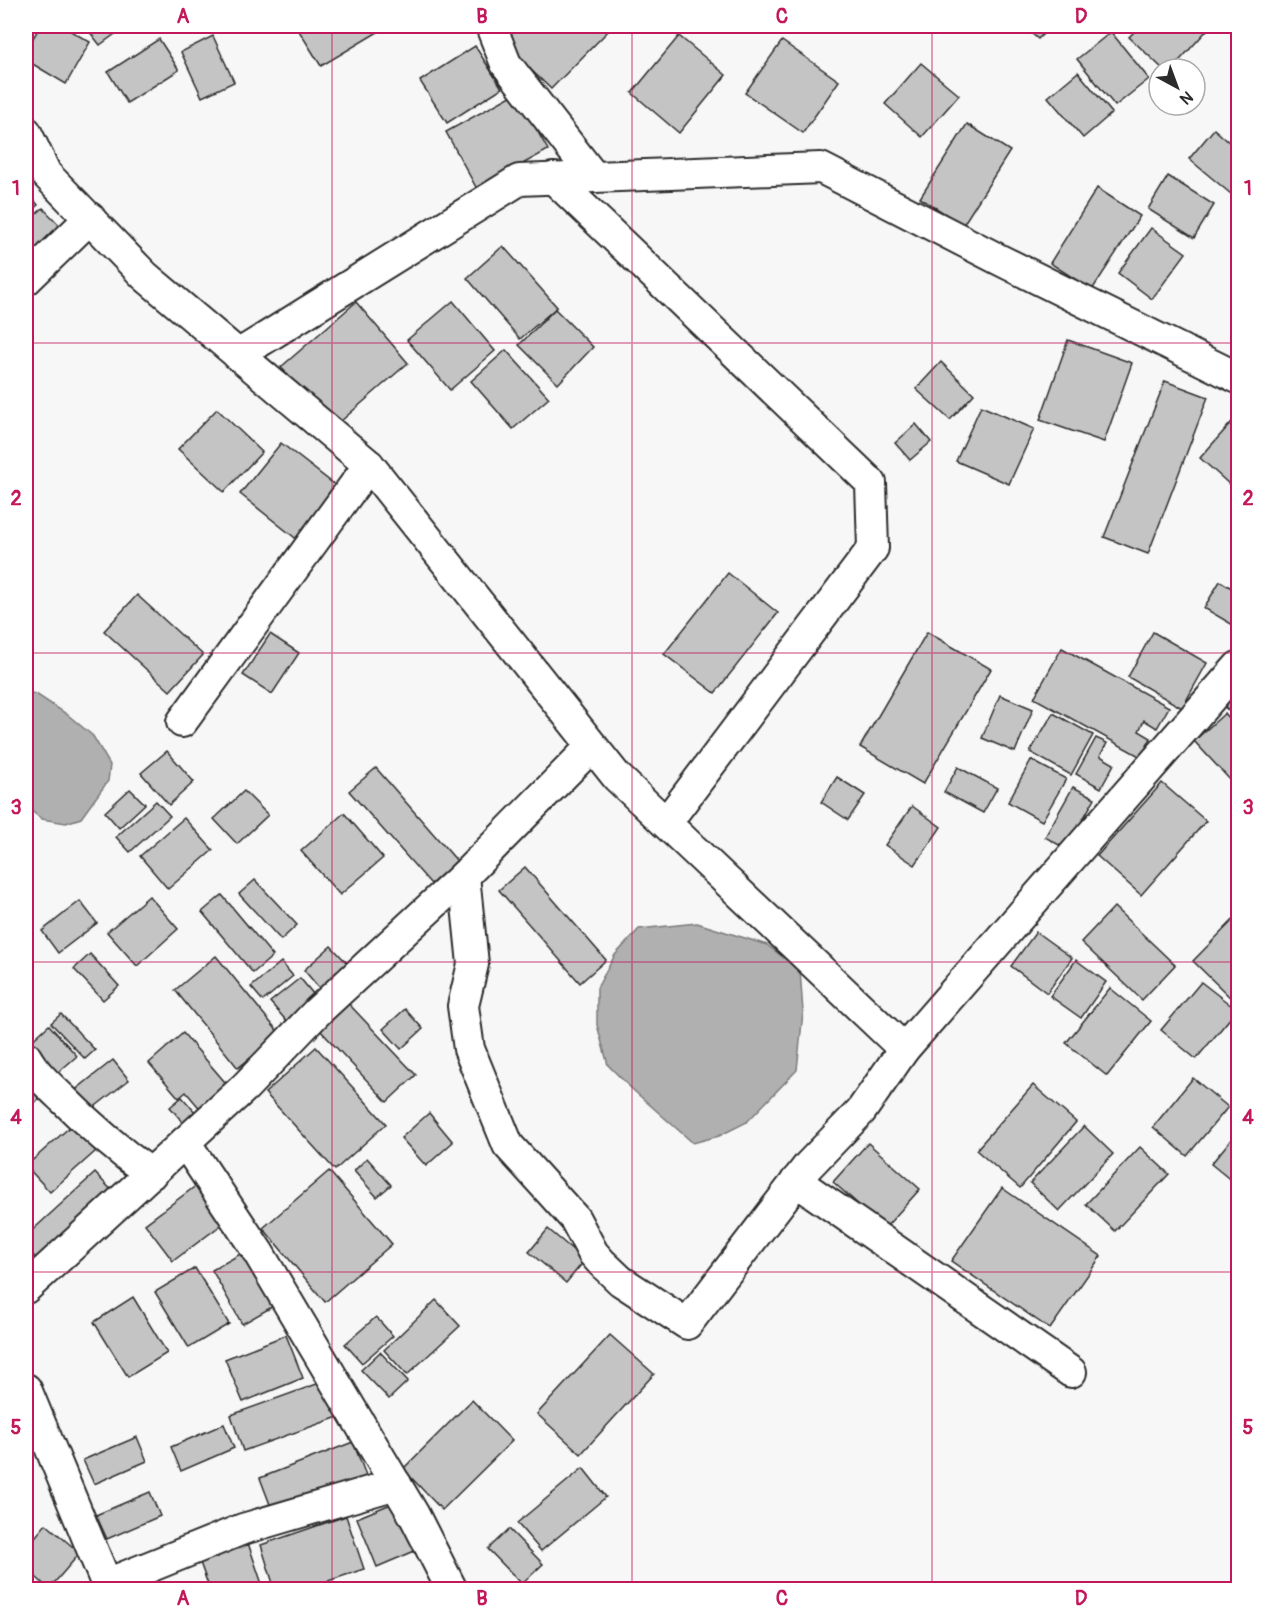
<svg xmlns="http://www.w3.org/2000/svg" width="1264" height="1615" font-family="Pangolin,sans-serif">
<style>
.water{fill:#b0b0b0;stroke:#7b7b7b;stroke-width:1.5}
.building{fill:#c4c4c4;stroke:#2b2b2b;stroke-width:1.5}
.lines{fill:none;stroke-linecap:round;stroke-linejoin:round}
.minor-casing{stroke:#2b2b2b;stroke-width:34}
.minor{stroke:#fff;stroke-width:30}
.grid{fill:none;stroke:#c2185b;stroke-width:1.5;stroke-opacity:0.55}
.neatline{fill:none;stroke:#c2185b;stroke-width:2}
.grid-label{font-size:20px;text-anchor:middle;font-weight:bold;fill:#c2185b}
</style>
<rect width="100%" height="100%" fill="#f7f7f7"/>
<filter id="ink" filterUnits="userSpaceOnUse"><feTurbulence type="fractalNoise" baseFrequency=".0167" numOctaves="2"/><feDisplacementMap in="SourceGraphic" scale="12" xChannelSelector="R" yChannelSelector="G"/><feConvolveMatrix kernelMatrix="1 2 1 2 8 2 1 2 1" color-interpolation-filters="sRGB"/></filter>
<g filter="url(#ink)">
<g class="water">
<path d="M26,692L36,694L68,715L93,736L110,765L108,781L81,818L66,823L42,819L26,807Z"/>
<path d="M697,923L767,945L800,970L803,1012L797,1070L747,1122L719,1136L693,1143L633,1090L608,1065L597,1025V988L615,955L639,929Z"/>
</g>
<g class="building">
<path d="M40,26H62L90,42L66,84L26,60V50Z"/>
<path d="M85,26H126L100,45Z"/>
<path d="M296,26H388L321,66Z"/>
<path d="M514,26H613L551,89L500,40Z"/>
<path d="M1023,26H1051L1038,39Z"/>
<path d="M1140,26H1202L1207,30L1172,69H1163L1129,37Z"/>
<path d="M1111,32L1149,79L1115,106L1077,59Z"/>
<path d="M213,36L234,82L202,97L181,52Z"/>
<path d="M679,36L726,75L679,133L632,93Z"/>
<path d="M159,39L179,70L127,103L108,72Z"/>
<path d="M782,41L839,81L803,133L745,93Z"/>
<path d="M475,46L502,88L447,123L420,81Z"/>
<path d="M921,63L959,95L922,137L885,104Z"/>
<path d="M1078,72L1112,113L1083,138L1048,97Z"/>
<path d="M516,93L548,150L477,189L446,132Z"/>
<path d="M967,124L1010,151L963,225L920,198Z"/>
<path d="M1214,129L1238,150V184L1231,194L1189,159Z"/>
<path d="M1168,176L1214,205L1194,238L1148,209Z"/>
<path d="M1097,188L1140,216L1092,290L1050,263Z"/>
<path d="M26,190L38,205L26,215Z"/>
<path d="M43,208L63,229L26,264V223Z"/>
<path d="M1151,228L1186,253L1152,299L1118,273Z"/>
<path d="M503,246L557,307L520,339L467,278Z"/>
<path d="M453,301L495,351L450,390L407,340Z"/>
<path d="M356,302L408,363L333,428L281,367Z"/>
<path d="M555,309L593,347L558,384L519,345Z"/>
<path d="M1068,340L1132,363L1104,442L1040,420Z"/>
<path d="M506,350L549,398L513,429L471,381Z"/>
<path d="M941,362L974,394L950,420L916,389Z"/>
<path d="M1165,381L1208,397L1148,554L1104,537Z"/>
<path d="M981,406L1034,429L1009,484L956,461Z"/>
<path d="M217,409L262,452L224,492L178,449Z"/>
<path d="M1238,415V474L1229,484L1200,458Z"/>
<path d="M916,424L931,442L910,460L895,443Z"/>
<path d="M281,443L340,489L299,541L240,494Z"/>
<path d="M728,573L778,613L715,693L664,654Z"/>
<path d="M1220,581L1238,592V628L1204,608Z"/>
<path d="M137,595L203,655L170,691L104,631Z"/>
<path d="M927,632L991,669L923,784L860,747Z"/>
<path d="M1153,632L1207,663L1182,708L1128,677Z"/>
<path d="M270,634L299,653L272,694L243,675Z"/>
<path d="M1062,648L1169,707L1157,728L1144,720L1139,731L1151,738L1141,757L1034,698Z"/>
<path d="M1238,689V721L1222,704Z"/>
<path d="M1000,695L1033,709L1015,752L982,738Z"/>
<path d="M1053,713L1093,735L1071,775L1030,752Z"/>
<path d="M1225,713L1238,729V776L1232,782L1194,741Z"/>
<path d="M1096,738L1107,743L1100,756L1114,764L1101,788L1076,774Z"/>
<path d="M167,751L194,782L169,805L141,773Z"/>
<path d="M1031,760L1066,779L1042,821L1008,802Z"/>
<path d="M958,767L997,788L983,813L944,792Z"/>
<path d="M376,768L457,861L431,884L349,791Z"/>
<path d="M837,777L865,795L848,820L821,802Z"/>
<path d="M1162,783L1206,821L1141,895L1097,856Z"/>
<path d="M1073,787L1095,798L1066,849L1045,837Z"/>
<path d="M130,789L145,804L119,828L105,812Z"/>
<path d="M244,791L268,815L237,844L214,819Z"/>
<path d="M156,801L170,816L130,852L116,837Z"/>
<path d="M912,806L941,827L915,865L885,845Z"/>
<path d="M344,813L383,858L340,895L301,851Z"/>
<path d="M184,818L213,850L168,889L140,856Z"/>
<path d="M525,867L606,960L580,983L499,890Z"/>
<path d="M255,880L297,925L281,940L239,894Z"/>
<path d="M222,895L273,956L253,973L202,912Z"/>
<path d="M149,896L178,929L137,966L107,932Z"/>
<path d="M80,901L97,923L58,953L42,931Z"/>
<path d="M1114,907L1175,965L1142,1000L1081,942Z"/>
<path d="M1238,915V1005L1193,961Z"/>
<path d="M1036,932L1072,958L1047,993L1011,966Z"/>
<path d="M331,946L348,964L320,989L304,970Z"/>
<path d="M90,954L119,986L103,1000L74,969Z"/>
<path d="M216,956L280,1034L238,1068L175,990Z"/>
<path d="M1076,960L1106,982L1081,1018L1050,996Z"/>
<path d="M281,962L293,976L263,1001L251,987Z"/>
<path d="M300,978L319,1001L290,1025L270,1002Z"/>
<path d="M1201,982L1237,1010L1196,1059L1161,1030Z"/>
<path d="M1110,988L1151,1021L1107,1076L1066,1043Z"/>
<path d="M347,1002L416,1075L387,1102L319,1029Z"/>
<path d="M405,1009L423,1029L401,1049L383,1029Z"/>
<path d="M61,1014L95,1050L85,1059L51,1023Z"/>
<path d="M49,1025L77,1056L53,1077L26,1046Z"/>
<path d="M183,1033L230,1088L202,1111L186,1092L179,1098L149,1063Z"/>
<path d="M316,1047L386,1124L335,1170L265,1093Z"/>
<path d="M113,1060L129,1080L88,1112L73,1092Z"/>
<path d="M26,1075L44,1093L26,1112Z"/>
<path d="M1193,1078L1228,1107L1187,1156L1153,1127Z"/>
<path d="M1033,1085L1076,1122L1020,1188L976,1150Z"/>
<path d="M182,1097L202,1120L190,1131L170,1107Z"/>
<path d="M429,1113L453,1142L426,1166L401,1138Z"/>
<path d="M72,1125L96,1151L50,1192L26,1166Z"/>
<path d="M1084,1126L1113,1154L1059,1211L1030,1183Z"/>
<path d="M1238,1131V1186L1211,1164Z"/>
<path d="M868,1143L920,1189L885,1228L833,1182Z"/>
<path d="M1140,1147L1169,1174L1115,1231L1086,1204Z"/>
<path d="M367,1158L391,1185L377,1197L354,1171Z"/>
<path d="M329,1171L392,1244L325,1302L263,1228Z"/>
<path d="M95,1173L121,1200L45,1269L26,1247V1236Z"/>
<path d="M197,1185L225,1222L173,1261L145,1224Z"/>
<path d="M1002,1188L1101,1256L1050,1329L951,1261Z"/>
<path d="M548,1229L585,1260L566,1283L529,1252Z"/>
<path d="M242,1253L272,1307L242,1324L212,1270Z"/>
<path d="M195,1268L229,1324L189,1348L155,1292Z"/>
<path d="M133,1297L167,1353L128,1377L94,1322Z"/>
<path d="M436,1300L460,1326L407,1375L384,1350Z"/>
<path d="M376,1317L393,1336L362,1363L345,1344Z"/>
<path d="M286,1335L303,1378L243,1402L225,1359Z"/>
<path d="M610,1335L654,1374L581,1454L537,1414Z"/>
<path d="M380,1352L408,1381L389,1399L361,1370Z"/>
<path d="M328,1380L341,1416L243,1451L231,1415Z"/>
<path d="M472,1400L512,1441L442,1510L403,1469Z"/>
<path d="M224,1424L234,1448L181,1471L171,1447Z"/>
<path d="M137,1437L147,1461L94,1484L83,1460Z"/>
<path d="M353,1442L367,1478L274,1515L260,1478Z"/>
<path d="M583,1468L606,1497L541,1551L517,1523Z"/>
<path d="M150,1492L160,1516L107,1539L96,1515Z"/>
<path d="M398,1501L417,1550L377,1567L357,1518Z"/>
<path d="M346,1516L364,1569L301,1590H275L261,1545Z"/>
<path d="M46,1524L80,1553L49,1589L26,1568V1548Z"/>
<path d="M509,1529L543,1564L522,1584L488,1549Z"/>
<path d="M248,1543L264,1590H210L199,1560Z"/>
</g>
<g class="lines">
<g class="minor-casing">
<g id="minor">
<path d="M491,26L506,64L594,177"/>
<path d="M26,132L46,174L145,276L369,465L617,777L904,1049"/>
<path d="M553,178L871,483L873,548L666,823"/>
<path d="M26,280L90,218"/>
<path d="M238,355L519,180L821,168L1000,260L1238,378"/>
<path d="M182,722L369,465"/>
<path d="M464,876L473,964L463,1006L469,1049L508,1145L575,1219L593,1253L601,1262L621,1281L687,1324L808,1166L861,1111L904,1049L1238,667"/>
<path d="M26,1057C35,1073 48,1085 62,1098C90,1126 119,1151 151,1174"/>
<path d="M796,1181L1071,1372"/>
<path d="M26,1288L185,1142"/>
<path d="M26,1389L109,1590"/>
<path d="M107,1584L243,1529L396,1484"/>
<path d="M452,1590L414,1515L258,1252L185,1142L245,1087L318,1011L464,876L592,746"/>
</g>
</g>
<use href="#minor" class="minor"/>
</g>
</g>
<path class="grid" d="M332,26V1590M632,26V1590M932,26V1590M26,343H1238M26,653H1238M26,962H1238M26,1272H1238"/>
<rect width="1264" height="1615" fill="none" stroke="#fff" stroke-width="66"/>
<g transform="translate(1177 87) rotate(139)"><circle r="28" fill="#ffffff" stroke="#aaaaaa" stroke-width="1.5"/>
<path d="M0-4.5L10 22L0 15L-10 22Z" fill="#2b2b2b"/>
<text y="-9" font-size="16" font-weight="bold" text-anchor="middle" fill="#2b2b2b">N</text>
</g>
<rect x="33" y="33" width="1198" height="1549" class="neatline"/>
<g class="grid-label">
<text x="183" y="23">A</text>
<text x="482" y="23">B</text>
<text x="782" y="23">C</text>
<text x="1081" y="23">D</text>
<text x="16" y="195">1</text>
<text x="1248" y="195">1</text>
<text x="16" y="505">2</text>
<text x="1248" y="505">2</text>
<text x="16" y="814">3</text>
<text x="1248" y="814">3</text>
<text x="16" y="1124">4</text>
<text x="1248" y="1124">4</text>
<text x="16" y="1434">5</text>
<text x="1248" y="1434">5</text>
<text x="183" y="1605">A</text>
<text x="482" y="1605">B</text>
<text x="782" y="1605">C</text>
<text x="1081" y="1605">D</text>
</g>
</svg>
